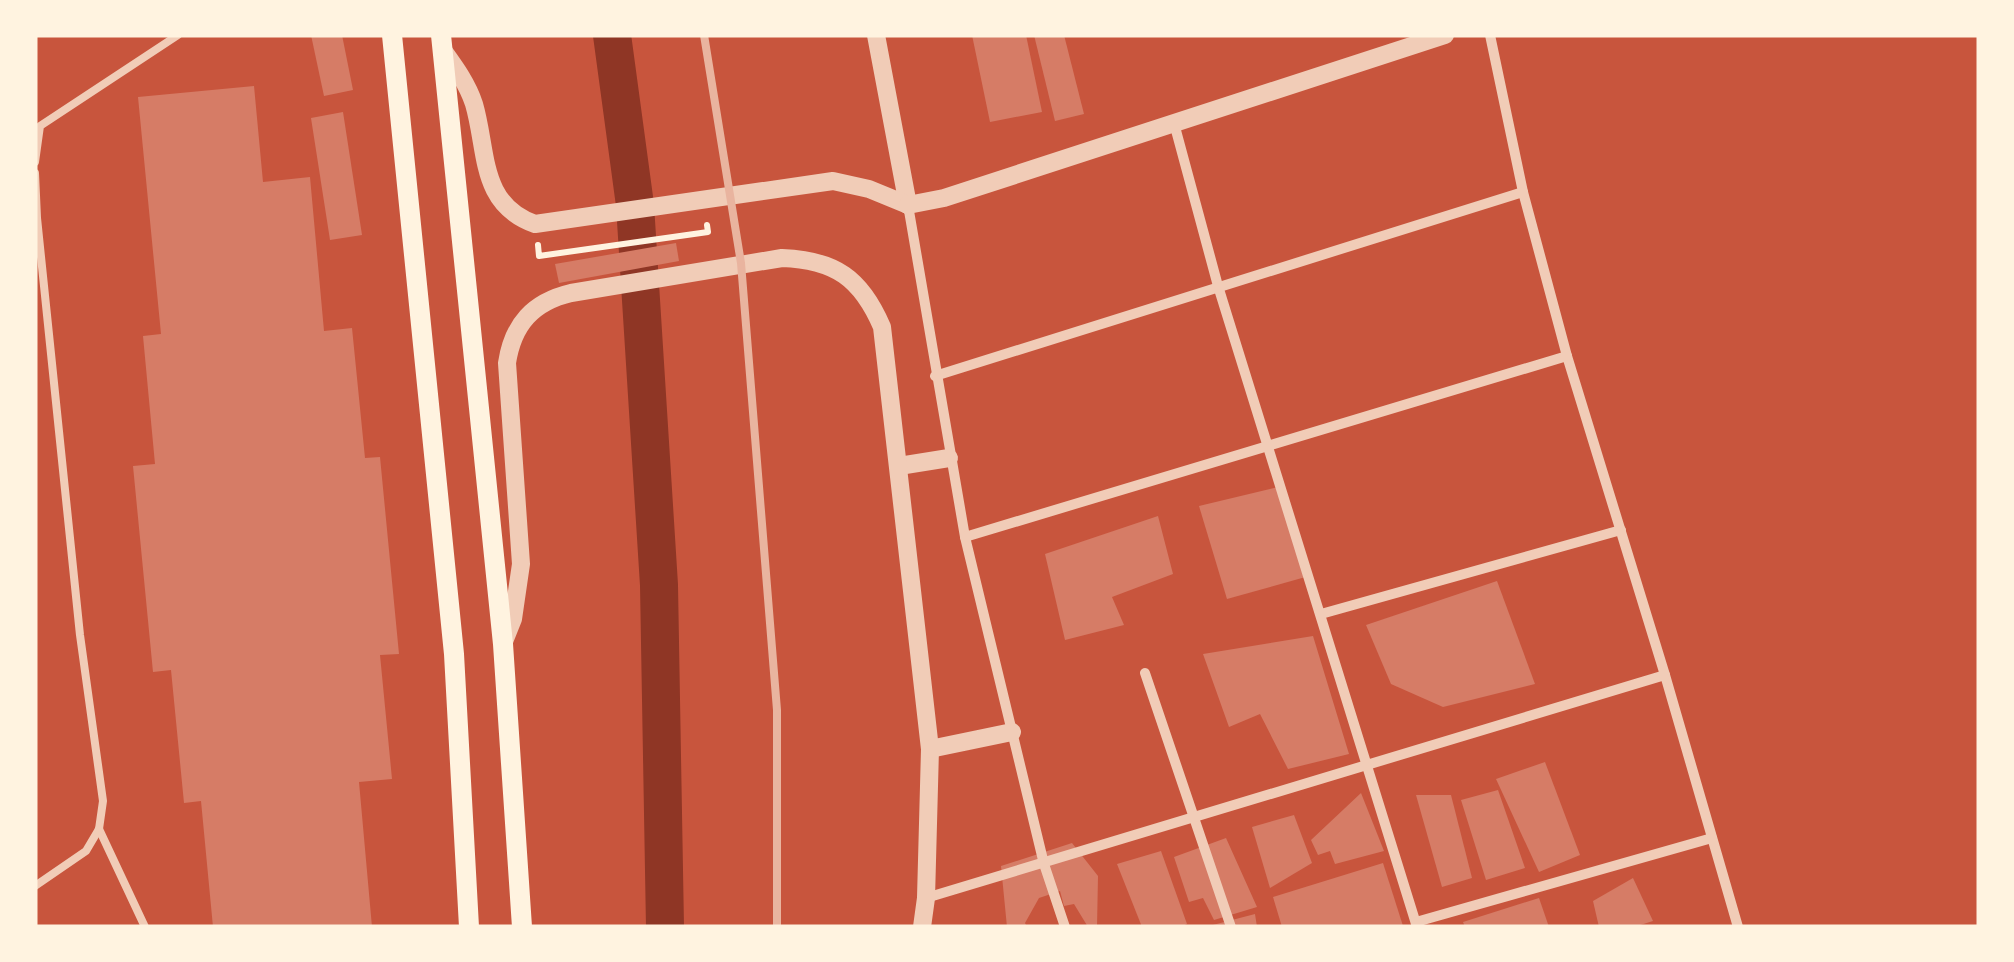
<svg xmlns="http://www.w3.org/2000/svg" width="2014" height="962" font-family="Merriweather,serif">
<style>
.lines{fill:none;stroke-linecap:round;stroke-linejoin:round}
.canal{stroke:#8f3625;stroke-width:38}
.building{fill:#d67c66}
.path{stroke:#fff3e0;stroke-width:6}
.service{stroke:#f1ccb7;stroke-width:8}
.minor{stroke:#f1ccb7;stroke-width:10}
.tertiary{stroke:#f1ccb7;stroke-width:18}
.secondary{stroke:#fff3e0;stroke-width:20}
.rail{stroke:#e9b49f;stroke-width:8}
</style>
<rect width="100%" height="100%" fill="#c8553d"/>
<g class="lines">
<path class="canal" d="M612,35L635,205L659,585L665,927"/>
</g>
<g class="building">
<path d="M311,35H342L353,90L324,96Z"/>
<path d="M972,35H1026L1042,112L990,122Z"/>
<path d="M1034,35H1064L1084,114L1055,121Z"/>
<path d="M254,86L263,182L310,177L324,331L352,328L365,458L380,457L399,654L380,655L392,779L359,782L372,927H213L201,801L184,803L171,670L153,672L133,466L155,464L143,336L161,334L138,97Z"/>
<path d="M343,112L362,235L330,240L311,118Z"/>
<path d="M676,243L679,261L559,283L555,264Z"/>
<path d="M1282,486L1309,576L1227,599L1199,506Z"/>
<path d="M1158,516L1173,574L1112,597L1124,625L1065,640L1045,554Z"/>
<path d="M1497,581L1535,684L1443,707L1391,684L1366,625Z"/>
<path d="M1313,636L1349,754L1288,769L1260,714L1229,727L1203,654Z"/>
<path d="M1545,762L1580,855L1539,872L1496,779Z"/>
<path d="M1498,790L1525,868L1486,880L1461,800Z"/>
<path d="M1361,793L1384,851L1335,864L1330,851L1318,855L1311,840Z"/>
<path d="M1416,795H1451L1472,878L1442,887Z"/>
<path d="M1294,815L1312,863L1270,888L1252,827Z"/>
<path d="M1226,838L1257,907L1214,920L1203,898L1189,902L1174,857Z"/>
<path d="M1072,843L1098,876L1097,927H1088L1074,904L1064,906L1060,891L1039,898L1025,923L1027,927H1007L1001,866Z"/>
<path d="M1161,851L1187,924L1180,927H1142L1117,864Z"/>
<path d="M1383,863L1403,926L1282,927L1273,897Z"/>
<path d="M1633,878L1653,921L1634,927H1599L1593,901Z"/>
<path d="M1539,898L1549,927H1465L1463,922Z"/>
<path d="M1255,914L1257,927H1209V926Z"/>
</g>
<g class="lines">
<path class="path" d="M538,245L539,256L708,232L707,225"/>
<g class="service">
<path d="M35,162L40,126L178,35"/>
<path d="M35,173L37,218L80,635L103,801L99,829L86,851L35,886"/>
<path d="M99,829L145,927"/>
</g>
<g class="minor">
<path d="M1490,35L1523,192L1567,356L1665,675L1738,927"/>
<path d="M1174,123L1218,286L1417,927"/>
<path d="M908,205L965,537L1044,864L1065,927"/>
<path d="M935,376L1523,192"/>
<path d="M965,537L1567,356"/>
<path d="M1321,614L1621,530"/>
<path d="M1145,673L1231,927"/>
<path d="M926,898L1665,675"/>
<path d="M1416,922L1712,838"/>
</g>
<g class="tertiary">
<path d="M876,35L908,205"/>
<path d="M442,49C455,67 467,83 474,104C488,152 479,204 535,224L833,181L869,189L908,205"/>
<path d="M908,205L944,198L1445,35"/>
<path d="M899,466L949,458"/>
<path d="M503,644L513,619L521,564L507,363C513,324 533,302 571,293L782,258C835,260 861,278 882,327L930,749L926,898L922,927"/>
<path d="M930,749L1012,732"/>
</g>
<g class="secondary">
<path d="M392,35L454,654L469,927"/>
<path d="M441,35L503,644L522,927"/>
</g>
<path class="rail" d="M704,35L741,263L777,710V927"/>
</g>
<rect width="2014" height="962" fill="none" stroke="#fff3e0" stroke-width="75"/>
</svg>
